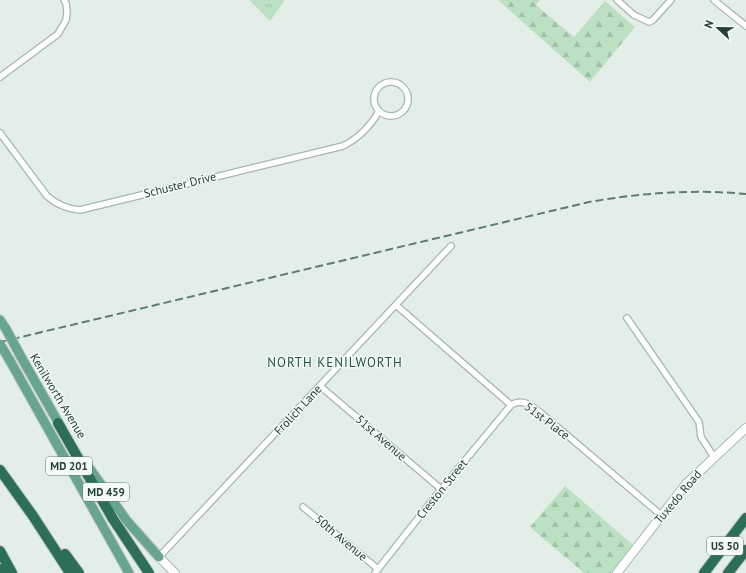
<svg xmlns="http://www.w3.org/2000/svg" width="746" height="573" font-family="'PT Sans',sans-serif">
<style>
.forest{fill:url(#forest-firs)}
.park{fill:url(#park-tufts)}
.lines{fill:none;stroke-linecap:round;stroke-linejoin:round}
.street-casing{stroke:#a6b6af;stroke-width:8}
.secondary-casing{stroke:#a2baaf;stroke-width:10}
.primary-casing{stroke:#c1cac6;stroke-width:11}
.highway-casing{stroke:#c1cac6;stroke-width:12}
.street{stroke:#fff;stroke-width:5.5}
.secondary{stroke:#fff;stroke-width:8}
.primary{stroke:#67a58e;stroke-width:9}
.highway{stroke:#2d6e59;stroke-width:10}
.rail{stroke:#5d7c70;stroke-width:2;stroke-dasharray:8 4;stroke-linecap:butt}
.primary-bridge-casing{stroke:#c1cac6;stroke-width:11;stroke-linecap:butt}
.primary-bridge{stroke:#67a58e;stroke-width:9}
.labels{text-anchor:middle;stroke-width:3;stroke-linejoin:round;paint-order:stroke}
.shield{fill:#f5faf7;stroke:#61786f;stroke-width:1}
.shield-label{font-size:11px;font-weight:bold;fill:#224035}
.street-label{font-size:12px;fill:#224035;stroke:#f5faf7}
.neighbourhood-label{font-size:13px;letter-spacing:1px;fill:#1d5440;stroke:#f5faf7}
</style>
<defs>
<pattern id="forest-firs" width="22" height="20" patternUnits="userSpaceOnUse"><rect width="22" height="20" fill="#bce0c2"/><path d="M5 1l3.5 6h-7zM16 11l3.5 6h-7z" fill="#a1c1a7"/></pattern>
<pattern id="park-tufts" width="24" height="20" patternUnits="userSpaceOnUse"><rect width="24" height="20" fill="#bce0c2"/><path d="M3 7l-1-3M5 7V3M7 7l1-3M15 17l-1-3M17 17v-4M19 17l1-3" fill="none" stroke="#a1c1a7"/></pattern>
</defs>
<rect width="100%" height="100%" fill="#e4eee8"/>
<g class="forest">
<path d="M498,0H540L536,5L574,37L605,1L635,27L590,82Z"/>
<path d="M565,486L633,545L611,573H584L530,527Z"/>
</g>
<path class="park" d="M249,0H285L270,21Z"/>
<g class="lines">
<g class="street-casing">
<g id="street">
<path d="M617,0L634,15L649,22L653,20L671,0"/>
<path d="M714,0L746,26"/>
<path d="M0,77L58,34L66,20L67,12L66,3L64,0"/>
<circle cx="391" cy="99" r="17"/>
<path d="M0,133L47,196C57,205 67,209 80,210L343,146C359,138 370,127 379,111"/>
<path d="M396,305L511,405"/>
<path d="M627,318L699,422L701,437L714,457"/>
<path d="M320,386L441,489"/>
<path d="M303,507L378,569"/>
<path d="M159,557L451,246"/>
<path d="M375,573L438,493L511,405C522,398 531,405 541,413L661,515"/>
</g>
</g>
<g class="secondary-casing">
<g id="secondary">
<path d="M159,557L175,573"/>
<path d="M617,573L686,484L746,428"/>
</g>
</g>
<g class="primary-casing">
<g id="primary">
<path d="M0,320L6,329"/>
<path d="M20,355L62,429"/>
<path d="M9,359L129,573"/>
<path d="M85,462L127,521L159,557"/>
</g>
</g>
<g class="highway-casing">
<g id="highway">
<path d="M58,423L113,519L149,573"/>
<path d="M0,470L33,516L70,573"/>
<path d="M0,551L12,573"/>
<path d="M65,554L79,573"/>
<path d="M0,569L2,573"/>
<path d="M704,573L746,518"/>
<path d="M728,573L746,550"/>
</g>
</g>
<use href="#street" class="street"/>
<use href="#secondary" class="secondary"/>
<use href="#primary" class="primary"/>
<use href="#highway" class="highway"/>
<path class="rail" d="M0,342L589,202C641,193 693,189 746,194"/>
<g class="primary-bridge-casing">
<g id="primary-bridge">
<path d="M6,329L20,355"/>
<path d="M0,344L9,359"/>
</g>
</g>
<use href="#primary-bridge" class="primary-bridge"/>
</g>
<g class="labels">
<g class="shield">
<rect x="46" y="457" width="46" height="18" rx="3"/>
<rect x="83" y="483" width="46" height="18" rx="3"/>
<rect x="707" y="537" width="36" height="18" rx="3"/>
</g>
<g class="shield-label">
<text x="69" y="470">MD 201</text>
<text x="106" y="496">MD 459</text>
<text x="725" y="550">US 50</text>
</g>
<g class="street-label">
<text transform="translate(180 185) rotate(-14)" y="4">Schuster Drive</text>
<text transform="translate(58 396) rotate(59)" y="4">Kenilworth Avenue</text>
<text transform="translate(298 410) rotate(-47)" y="4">Frolich Lane</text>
<text transform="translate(547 421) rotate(37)" y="4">51st Place</text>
<text transform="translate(381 438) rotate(41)" y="4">51st Avenue</text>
<text transform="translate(442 489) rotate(-51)" y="4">Creston Street</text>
<text transform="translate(678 497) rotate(-50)" y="4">Tuxedo Road</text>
<text transform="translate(341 538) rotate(40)" y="4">50th Avenue</text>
</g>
<g class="neighbourhood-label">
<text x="335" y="367">NORTH KENILWORTH</text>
</g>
</g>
<g transform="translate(718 28) rotate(292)" stroke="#f5faf7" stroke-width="3" paint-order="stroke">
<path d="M0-3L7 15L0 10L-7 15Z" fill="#224035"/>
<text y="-6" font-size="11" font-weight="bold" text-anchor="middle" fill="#224035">N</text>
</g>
</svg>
